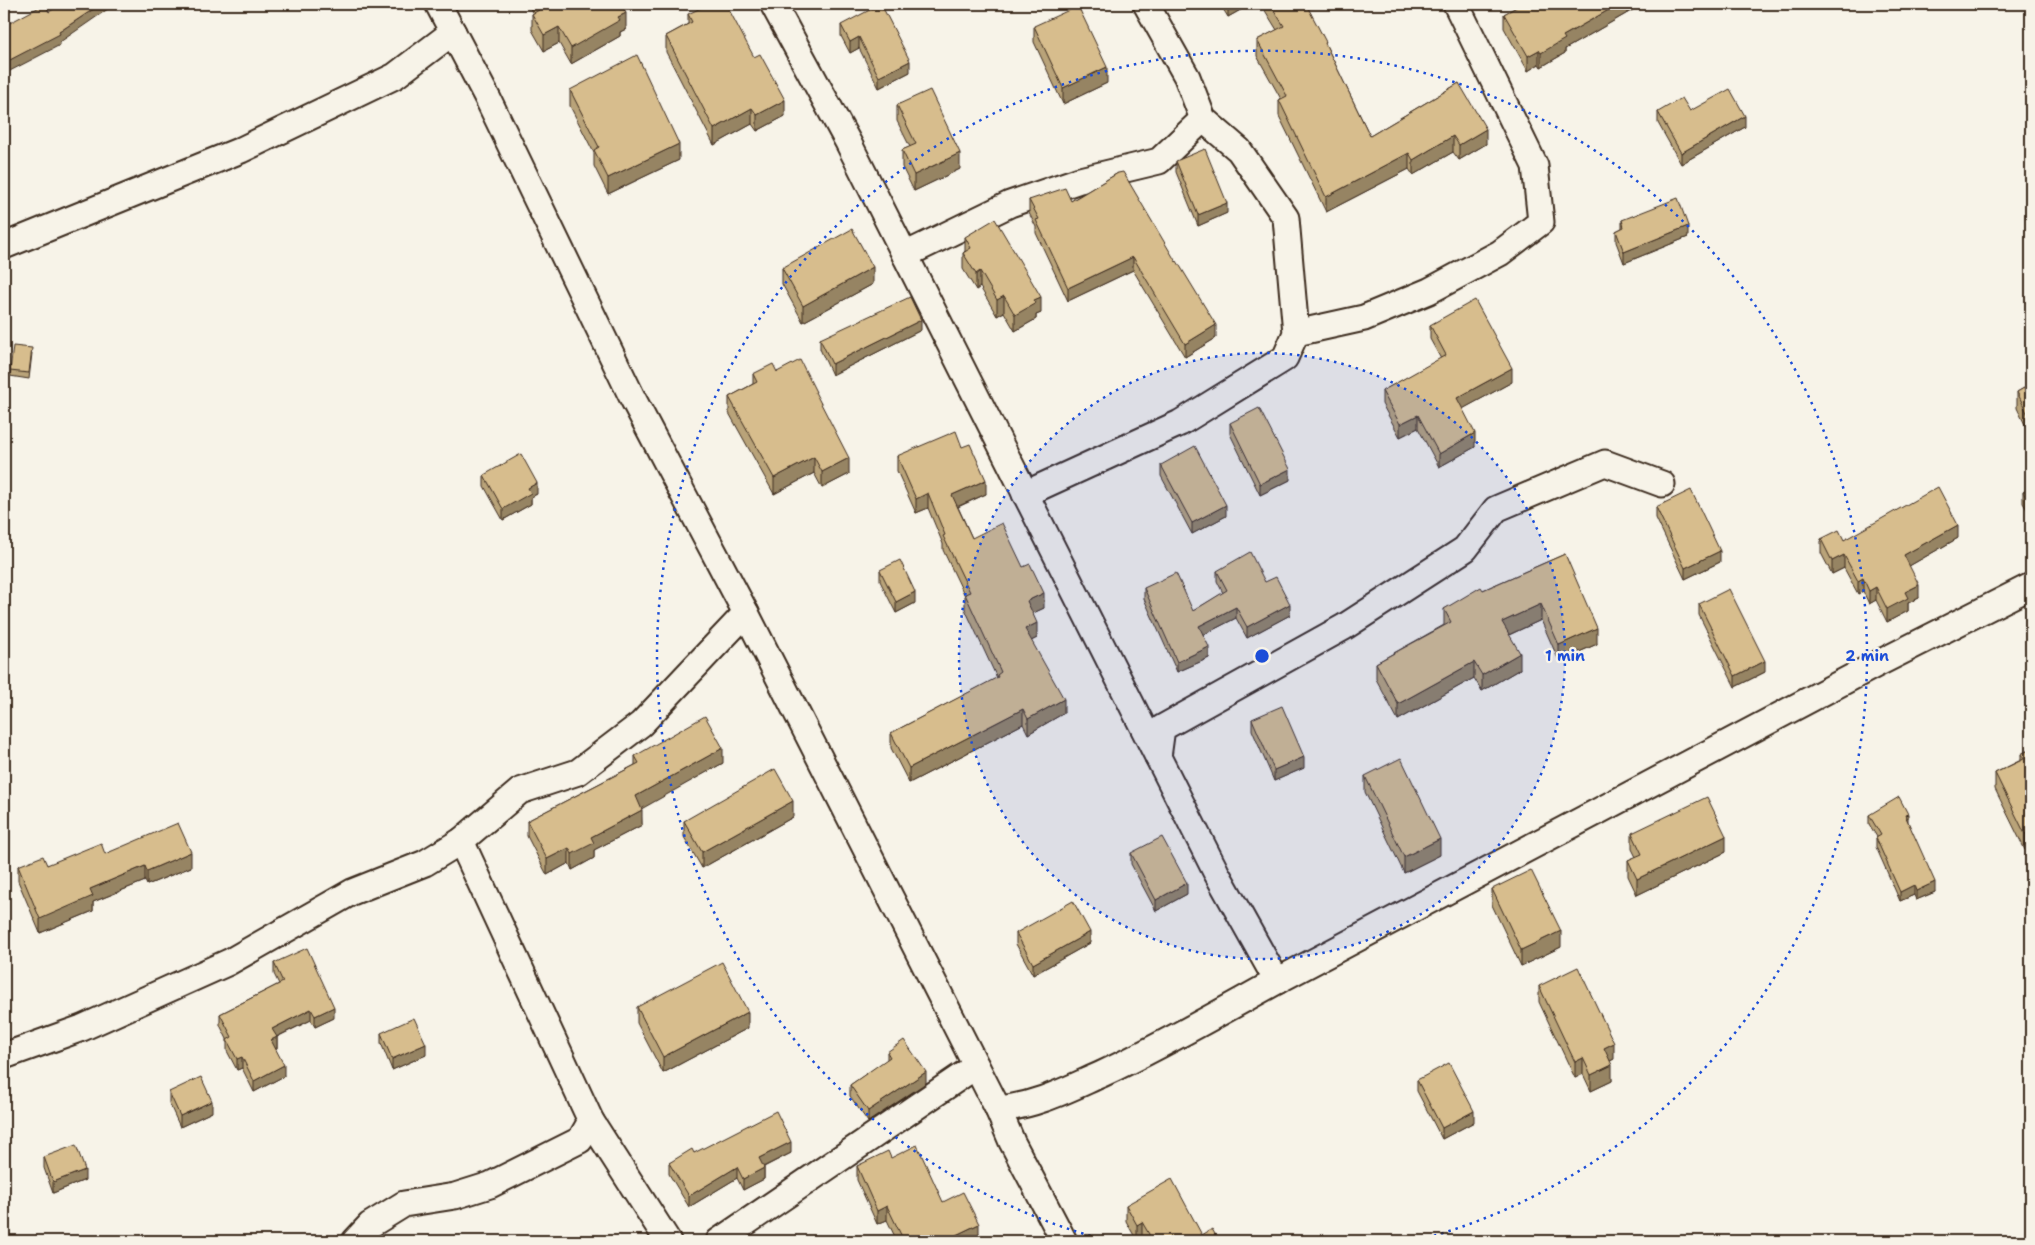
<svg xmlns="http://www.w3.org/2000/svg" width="2035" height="1245" font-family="'Shantell Sans',sans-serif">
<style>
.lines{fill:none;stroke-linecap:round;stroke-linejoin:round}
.minor-casing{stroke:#3b2a1e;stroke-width:29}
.minor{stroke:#f7f3e8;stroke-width:25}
.wall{fill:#b9a379;stroke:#3b2a1e}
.shaded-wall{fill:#968463;stroke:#3b2a1e}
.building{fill:#d7bd8d;stroke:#3b2a1e}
.ring{fill:none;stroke:#1d4ed8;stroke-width:2.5;stroke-dasharray:2.5 5}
.centre{fill:#1d4ed8;stroke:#f7f3e8;stroke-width:2.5}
.ring-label{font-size:15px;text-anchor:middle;font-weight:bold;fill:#1d4ed8;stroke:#f7f3e8;stroke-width:4.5;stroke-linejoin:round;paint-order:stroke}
</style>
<rect width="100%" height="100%" fill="#f7f3e8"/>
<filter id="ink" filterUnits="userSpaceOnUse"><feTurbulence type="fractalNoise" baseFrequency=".02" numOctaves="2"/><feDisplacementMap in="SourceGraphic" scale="10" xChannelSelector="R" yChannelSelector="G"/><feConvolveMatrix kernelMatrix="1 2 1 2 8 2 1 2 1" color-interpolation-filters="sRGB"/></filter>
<g filter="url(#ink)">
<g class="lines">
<g class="minor-casing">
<g id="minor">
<path d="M438,4L488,99L631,395L746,613L998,1109L1012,1142L1064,1241"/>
<path d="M773,4L848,142L1216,872L1277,981C1219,1013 1162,1046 1102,1074C1068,1089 1036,1106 998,1109"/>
<path d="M4,246L241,150L395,76L453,32"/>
<path d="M905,255L1010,204L1080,180L1159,161L1203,119"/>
<path d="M1296,333L1364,318L1429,291L1500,253L1541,222L1535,166L1456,4"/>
<path d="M1025,494L1180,423L1285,358L1296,333L1286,218L1239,150L1203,119L1187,77L1146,4"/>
<path d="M1158,757L1162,728L1344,627L1465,549L1496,509L1605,463L1662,484"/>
<path d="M461,841L591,1121L668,1241"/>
<path d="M1277,981L1877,664L2031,586"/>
<path d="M4,1056L82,1028L229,962L352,892L425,863L461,841L520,791L578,772L641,724L746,613"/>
<path d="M355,1241L370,1225L404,1204L455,1196L490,1185L580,1140L591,1121"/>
<path d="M719,1241L976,1066"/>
</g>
</g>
<use href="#minor" class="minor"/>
</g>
<g class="wall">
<path d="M528,4H621L626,29L620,32V36L571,64L559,43L544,51L532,30V14H533Z"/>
<path d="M1220,4H1251L1228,17Z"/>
<path d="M1261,4H1306L1370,136L1459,83L1486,144L1459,160L1453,152L1413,175L1409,169L1326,212L1279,116V100L1281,99L1257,56V40L1277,30Z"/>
<path d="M1522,4H1643L1565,49V53L1541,67L1539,64L1528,71L1504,28V14Z"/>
<path d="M688,14L754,57L785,116L757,131L752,124L714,145L666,52V36L688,24Z"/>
<path d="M841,25L910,72L879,88L859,48L850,53L841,36Z"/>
<path d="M1034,26L1107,83L1063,104L1034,42Z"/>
<path d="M570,90L679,160L608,194L594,166V153L570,106Z"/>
<path d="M897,105L960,169L914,191L902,167V150L910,147L897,121Z"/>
<path d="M1690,111L1745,127L1681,164L1658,123V112Z"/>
<path d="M1176,161L1227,213L1198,226L1176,172Z"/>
<path d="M1118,173L1216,338L1185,357L1133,270L1068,301L1036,233V227L1029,213V200L1071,201Z"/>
<path d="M1622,220L1688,237L1624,263L1616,242V231L1622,228Z"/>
<path d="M965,237L1041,313L1036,315V319L1015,331L1004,312L997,316L980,287L976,290L963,269V253L965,251Z"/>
<path d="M782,268L873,284L803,322L782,284Z"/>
<path d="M1430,325L1512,382L1462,409L1475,447L1439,467L1418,428L1400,437L1382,404V391L1441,359L1430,339Z"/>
<path d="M921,330L832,375L820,349V339Z"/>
<path d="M32,353L29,379L10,376V371Z"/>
<path d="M777,372L816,396L849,474L822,488L814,473L774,494L729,413V397L753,384V374Z"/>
<path d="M2031,384V437L2017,408V392Z"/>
<path d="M1230,423L1290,480L1260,495L1230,434Z"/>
<path d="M962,447L986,494L958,507L972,538L1023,567L1044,608L1033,613L1037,638L1031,641L1064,713L1028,734L1023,724L909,783L891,748V733L997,678L965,609V596L943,550V544L928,508L916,513L897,471V456Z"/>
<path d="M1161,465L1226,516L1192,534L1161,476Z"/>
<path d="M484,475L537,494L531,497V504L503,520L484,486Z"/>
<path d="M2031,488V516L2023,503V492Z"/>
<path d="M1656,507L1720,562L1685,579L1656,518Z"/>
<path d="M1958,538L1909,566L1919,598L1908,603V611L1887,622L1876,600L1869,604L1863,591L1858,594L1844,568L1832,574L1821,553V539L1844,540Z"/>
<path d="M1565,554L1597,644L1559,661L1541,620L1509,635L1520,669L1482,691L1474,678L1398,720L1376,679V663L1444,625V609L1483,590Z"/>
<path d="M880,570L915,603L896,613L880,581Z"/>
<path d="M1217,571L1265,582L1290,615L1247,638L1236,618L1203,635L1209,658L1177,672L1144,599V588L1193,611L1223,593L1217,581Z"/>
<path d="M1699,604L1765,672L1735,687L1699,615Z"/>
<path d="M2031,617V631L2030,629V618Z"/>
<path d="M1252,719L1304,768L1274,781L1252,730Z"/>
<path d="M2031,749V847L2025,850L1995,789V773L2021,760V754Z"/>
<path d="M635,756L723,763L641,808L642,825L594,850V858L572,870L569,863L547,875L527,836V821L635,765Z"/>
<path d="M1365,776L1440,855L1404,873L1365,792Z"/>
<path d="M1869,815L1908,822L1935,892L1916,900L1914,895L1900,901L1876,847V838L1877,837L1869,824Z"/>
<path d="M793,817L702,868L684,837V821Z"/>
<path d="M1632,833L1726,852L1637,895L1628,876V860L1636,857L1632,849Z"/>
<path d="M1131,853L1187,894L1156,911L1131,864Z"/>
<path d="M105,854L191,867L147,885L145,881L93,902V911L40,933L18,881V866L47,865Z"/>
<path d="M1492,889L1561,947L1521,966L1492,905Z"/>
<path d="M1016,933L1090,943L1033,975L1016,944Z"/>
<path d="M274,963L334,1018L315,1027L311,1020L277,1037V1048L275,1049L284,1076L254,1092L242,1068L237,1070L227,1051V1039L220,1025V1014L279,984L274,974Z"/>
<path d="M1539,986L1614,1059L1610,1061L1612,1081L1591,1091L1583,1074L1575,1078L1539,1002Z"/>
<path d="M637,1007L748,1028L663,1073L637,1023Z"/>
<path d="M381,1033L426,1055L392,1070L381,1043Z"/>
<path d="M887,1052L926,1083L868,1122L850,1096V1085L887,1060Z"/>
<path d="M1417,1080L1474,1122L1442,1139L1417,1091Z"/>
<path d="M169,1092L212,1112L180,1127L169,1103Z"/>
<path d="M694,1153H791L764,1167V1179L743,1190L737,1178L689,1207L669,1174V1163Z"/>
<path d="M44,1157L85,1180L53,1193L44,1168Z"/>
<path d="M891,1158L943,1202L979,1237L971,1241H897L887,1220L877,1224L857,1180V1166Z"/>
<path d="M1126,1205L1202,1235L1219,1241H1144L1142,1238L1137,1241L1126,1221Z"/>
</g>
<g class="shaded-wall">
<path d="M101,4H115L60,42V45L4,74V63L59,32Z"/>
<path d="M1228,4H1251L1228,17Z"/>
<path d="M1619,4H1643L1565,49V53L1541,67V53L1563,36Z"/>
<path d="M626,13V29L620,32V36L571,64V48L618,17Z"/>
<path d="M559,27V43L544,51V35Z"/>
<path d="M859,37V48L850,53V42Z"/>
<path d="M1539,50V64L1528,71V56Z"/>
<path d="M910,61V72L879,88V77Z"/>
<path d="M1107,67V83L1063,104V88Z"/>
<path d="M785,100V116L757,131V115Z"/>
<path d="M752,108V124L714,145V129Z"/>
<path d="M1745,116V127L1681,164V153Z"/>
<path d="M1486,129V144L1459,160V145Z"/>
<path d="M1453,136V152L1413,175V160Z"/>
<path d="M679,144V160L608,194V178Z"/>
<path d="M960,153V169L914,191V175Z"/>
<path d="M1409,153V169L1326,212V197Z"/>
<path d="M1227,203V213L1198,226V215Z"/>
<path d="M1688,226V237L1624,263V252Z"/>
<path d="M1133,257V270L1068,301V288Z"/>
<path d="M873,267V284L803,322V306Z"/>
<path d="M980,271V287L976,290V274Z"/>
<path d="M1004,296V312L997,316V300Z"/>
<path d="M1041,297V313L1036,315V319L1015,331V315L1034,300Z"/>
<path d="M921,320V330L832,375V364Z"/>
<path d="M1216,325V338L1185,357V344Z"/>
<path d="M1512,368V382L1457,412V398Z"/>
<path d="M1418,415V428L1400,437V424Z"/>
<path d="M1475,433V447L1439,467V454Z"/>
<path d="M814,457V473L774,494V478Z"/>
<path d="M849,458V474L822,488V472Z"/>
<path d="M1290,469V480L1260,495V484Z"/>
<path d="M986,480V494L952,509V495Z"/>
<path d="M537,483V494L531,497V504L503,520V509L528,488Z"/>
<path d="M928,493V508L916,513V499Z"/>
<path d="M1226,505V516L1192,534V523Z"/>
<path d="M1958,525V538L1904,569V555Z"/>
<path d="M1720,551V562L1685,579V568Z"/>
<path d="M1844,555V568L1832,574V561Z"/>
<path d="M1863,578V591L1858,594V581Z"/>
<path d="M1919,585V598L1908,603V611L1887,622V609L1905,592Z"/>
<path d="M1876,587V600L1869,604V591Z"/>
<path d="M915,592V603L896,613V602Z"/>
<path d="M1044,593V608L1027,616V601Z"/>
<path d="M1290,604V615L1247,638V627Z"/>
<path d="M1541,604V620L1502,638V622Z"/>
<path d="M1236,607V618L1199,637V626Z"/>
<path d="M1037,623V638L1025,644V629Z"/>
<path d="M1597,628V644L1559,661V645Z"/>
<path d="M1209,647V658L1177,672V662Z"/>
<path d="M1520,653V669L1482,691V675Z"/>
<path d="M1765,661V672L1735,687V676Z"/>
<path d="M1474,662V678L1398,720V704Z"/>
<path d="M1064,699V713L1028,734V719Z"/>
<path d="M1023,709V724L909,783V768Z"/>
<path d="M723,748V763L636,812V796Z"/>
<path d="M1304,757V768L1274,781V770Z"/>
<path d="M793,801V817L702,868V852Z"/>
<path d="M642,810V825L594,850V858L572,870V854L591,837Z"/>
<path d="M1908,814V823L1905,815Z"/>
<path d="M2031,831V847L2025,850V834Z"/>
<path d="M1726,836V852L1637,895V879Z"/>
<path d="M1440,839V855L1404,873V857Z"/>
<path d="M569,848V863L547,875V859Z"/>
<path d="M191,852V867L147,885V871Z"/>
<path d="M145,866V881L93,902V911L40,933V919L90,889Z"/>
<path d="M1935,882V892L1916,900V891Z"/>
<path d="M1187,883V894L1156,911V900Z"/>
<path d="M1914,885V895L1900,901V892Z"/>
<path d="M1561,931V947L1521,966V950Z"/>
<path d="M1090,932V943L1033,975V964Z"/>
<path d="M334,1007V1018L315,1027V1016Z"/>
<path d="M311,1009V1020L272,1039V1029Z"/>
<path d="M748,1012V1028L663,1073V1057Z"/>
<path d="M277,1037V1048L271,1051V1040Z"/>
<path d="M1614,1043V1059L1604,1064V1048Z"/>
<path d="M426,1044V1055L392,1070V1059Z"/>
<path d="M242,1057V1068L237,1070V1059Z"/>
<path d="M1583,1058V1074L1575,1078V1062Z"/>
<path d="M284,1065V1076L254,1092V1081Z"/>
<path d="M1612,1065V1081L1591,1091V1075Z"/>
<path d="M926,1072V1083L868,1122V1111Z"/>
<path d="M212,1101V1112L180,1127V1116Z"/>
<path d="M1474,1111V1122L1442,1139V1128Z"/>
<path d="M791,1142V1153L759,1169V1158Z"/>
<path d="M737,1167V1178L689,1207V1196Z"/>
<path d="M764,1168V1179L743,1190V1179Z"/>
<path d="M85,1170V1180L53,1193V1182Z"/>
<path d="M887,1206V1220L877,1224V1211Z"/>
<path d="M1142,1222V1238L1137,1241V1225Z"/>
<path d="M979,1224V1237L971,1241H956V1235Z"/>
</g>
<g class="building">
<path d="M45,4L49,12L61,4H101L59,32L60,34L4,63V26Z"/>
<path d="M536,4H621L626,13L618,17L620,20L571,48L559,27L544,35L532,14L539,10Z"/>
<path d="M709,4H726L754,57L760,54L785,100L757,115L752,108L714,129L666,36L692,22L688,14Z"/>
<path d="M881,4L910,61L879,77L859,37L850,42L841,25Z"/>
<path d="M1270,4H1306L1326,42L1325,43L1370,136L1459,83L1486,129L1459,145L1453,136L1413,160L1409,153L1326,197L1279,100L1287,96L1257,40L1284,26Z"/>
<path d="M1522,4H1619L1563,36L1565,39L1541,53L1539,50L1528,56L1504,14Z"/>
<path d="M1078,6L1107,67L1063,88L1034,26Z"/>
<path d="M637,55L679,144L608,178L594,150L599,147L570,90Z"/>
<path d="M1730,89L1745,116L1681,153L1658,112L1682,98L1690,111Z"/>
<path d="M930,90L960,153L914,175L902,150L916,144L897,105Z"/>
<path d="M1205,149L1227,203L1198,215L1176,161Z"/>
<path d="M1123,172L1176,262L1177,261L1216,325L1185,344L1133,257L1068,288L1036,220L1039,219L1029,200L1065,188L1071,201L1118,173Z"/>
<path d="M1678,198L1688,226L1624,252L1616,231L1624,227L1622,220Z"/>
<path d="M995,219L1041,297L1034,300L1036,303L1015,315L1004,296L997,300L980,271L976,274L963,253L971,248L965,237Z"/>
<path d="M852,229L873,267L803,306L782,268Z"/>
<path d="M910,297L921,320L832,364L820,339Z"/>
<path d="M1475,300L1512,368L1457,398L1475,433L1439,454L1418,415L1400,424L1382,391L1446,355L1430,325Z"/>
<path d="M13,346L32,348L29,373L10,371Z"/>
<path d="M800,360L816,392H815L849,458L822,472L814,457L774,478L729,397L757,382L753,374L773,364L777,372Z"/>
<path d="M2031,384V421L2017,392Z"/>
<path d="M1259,408L1290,469L1260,484L1230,423Z"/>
<path d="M956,431L962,447L970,444L986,480L952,495L972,538L1002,523L1023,567L1030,564L1044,593L1027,601L1037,623L1025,629L1064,699L1028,719L1023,709L909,768L891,733L998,677L997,675L1001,672L965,594L970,592L943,536L945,535L928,493L916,499L897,456Z"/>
<path d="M1195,446L1226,505L1192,523L1161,465Z"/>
<path d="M521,454L537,483L528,488L531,493L503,509L484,475Z"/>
<path d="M1938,487L1958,525L1904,555L1919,585L1905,592L1908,598L1887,609L1876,587L1869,591L1863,578L1858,581L1844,555L1832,561L1821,539L1839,530L1844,540Z"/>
<path d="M2031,488V505L2023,492Z"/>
<path d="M1691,490L1720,551L1685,568L1656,507Z"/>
<path d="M1250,552L1265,582L1276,577L1290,604L1247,627L1236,607L1199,626L1209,647L1177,662L1144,588L1176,573L1193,611L1227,590L1217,571Z"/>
<path d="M1565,554L1597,628L1559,645L1541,604L1502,622L1520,653L1482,675L1474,662L1398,704L1376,663L1451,622L1444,609L1481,587L1483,590Z"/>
<path d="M900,560L915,592L896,602L880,570Z"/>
<path d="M1729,589L1765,661L1735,676L1699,604Z"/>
<path d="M1282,706L1304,757L1274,770L1252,719Z"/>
<path d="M705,716L723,748L636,796L642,810L591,837L594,843L572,854L569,848L547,859L527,821L639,763L635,756Z"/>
<path d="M2031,749V831L2025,834L1995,773L2024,759L2021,754Z"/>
<path d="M1401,758L1440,839L1404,857L1365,776Z"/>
<path d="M775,769L793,801L702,852L684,821Z"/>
<path d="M1707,797L1726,836L1637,879L1628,860L1642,854L1632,833Z"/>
<path d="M1899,797L1908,814L1905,815L1935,882L1916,891L1914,885L1900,892L1876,838L1881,835L1869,815Z"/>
<path d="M178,823L191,852L147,871L145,866L90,889L93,896L40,919L18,866L43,856L47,865L101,843L105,854Z"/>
<path d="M1162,837L1187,883L1156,900L1131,853Z"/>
<path d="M1531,870L1561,931L1521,950L1492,889Z"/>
<path d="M1073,901L1090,932L1033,964L1016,933Z"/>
<path d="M307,948L334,1007L315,1016L311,1009L272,1029L277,1037L271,1040L284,1065L254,1081L242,1057L237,1059L227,1040L232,1037L220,1014L283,982L274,963Z"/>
<path d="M722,962L748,1012L663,1057L637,1007Z"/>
<path d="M1578,967L1614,1043L1604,1048L1612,1065L1591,1075L1583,1058L1575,1062L1539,986Z"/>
<path d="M414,1018L426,1044L392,1059L381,1033Z"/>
<path d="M904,1040L926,1072L868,1111L850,1085L890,1057L887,1052Z"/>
<path d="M1449,1063L1474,1111L1442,1128L1417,1080Z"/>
<path d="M201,1077L212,1101L180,1116L169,1092Z"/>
<path d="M776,1111L791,1142L759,1158L764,1168L743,1179L737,1167L689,1196L669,1163L692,1149L694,1153Z"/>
<path d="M76,1145L85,1170L53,1182L44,1157Z"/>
<path d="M917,1145L943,1202L963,1192L979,1224L956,1235L960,1241H904L887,1206L877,1211L857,1166L888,1151L891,1158Z"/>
<path d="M1172,1179L1202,1235L1212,1229L1219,1241H1153L1142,1222L1137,1225L1126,1205Z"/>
</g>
</g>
<circle cx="1262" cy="656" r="303" fill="#1d4ed8" fill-opacity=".12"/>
<g class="ring">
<circle cx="1262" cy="656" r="303"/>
<path d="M1105 1240A605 605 0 1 1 1419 1240"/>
</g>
<circle cx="1262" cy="656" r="8" class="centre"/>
<g class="ring-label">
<text x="1565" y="661">1 min</text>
<text x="1867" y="661">2 min</text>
</g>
<rect width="2035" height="1245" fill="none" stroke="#f7f3e8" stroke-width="20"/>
<rect x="10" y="10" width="2015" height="1225" fill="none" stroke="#3b2a1e" stroke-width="2" filter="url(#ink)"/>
</svg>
